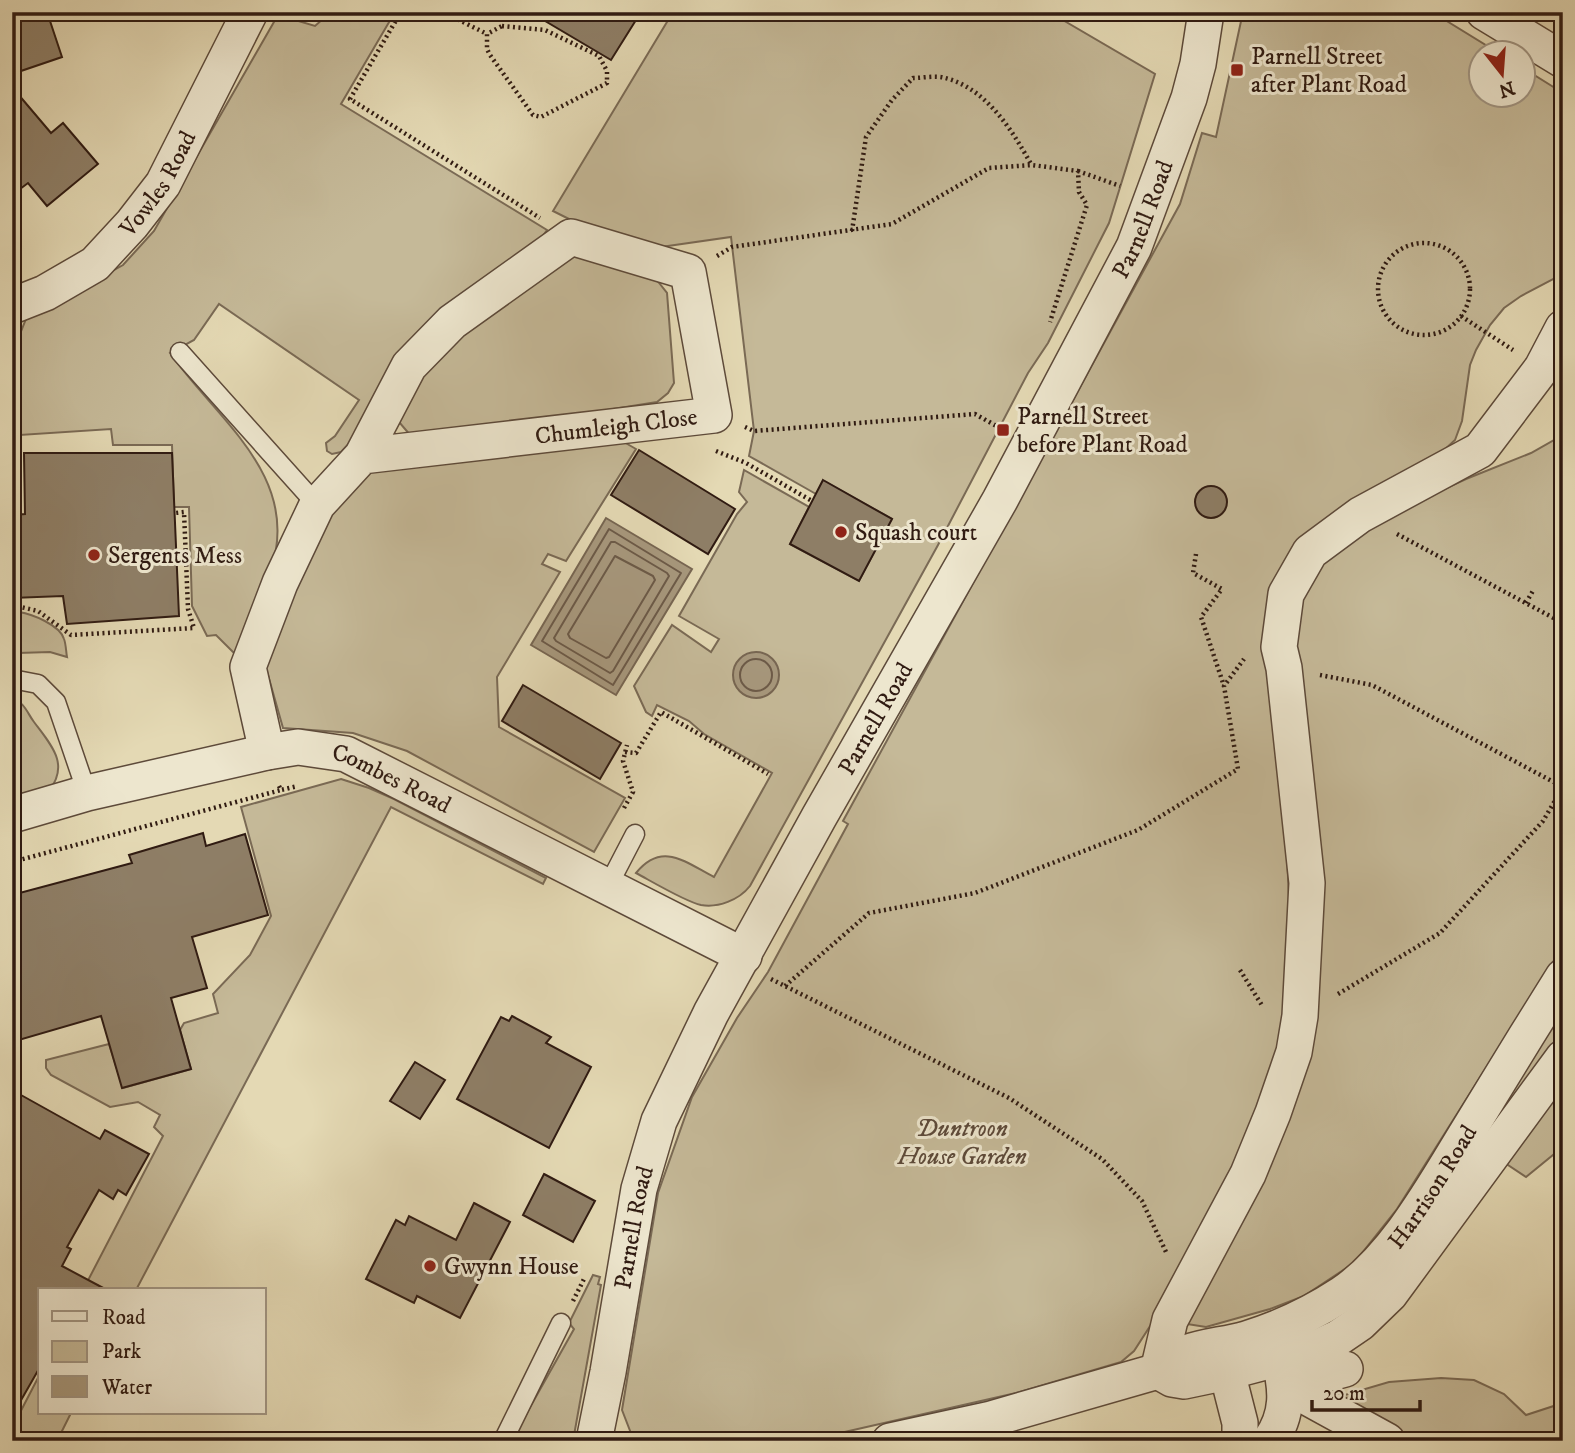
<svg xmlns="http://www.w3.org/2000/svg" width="1575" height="1453" font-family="'IM FELL DW Pica',serif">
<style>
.green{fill:#c5b998;stroke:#7a6a55;stroke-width:2}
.water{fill:#a7987d;stroke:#776652;stroke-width:2}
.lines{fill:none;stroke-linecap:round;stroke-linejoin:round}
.shore{stroke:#6c5a48;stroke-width:2}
.building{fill:#8e7e66;stroke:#301b12;stroke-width:2}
.service-casing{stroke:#5d4a3a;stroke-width:21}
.minor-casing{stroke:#5d4a3a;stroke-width:38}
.path{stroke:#301b12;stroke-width:4.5;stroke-dasharray:2 3.5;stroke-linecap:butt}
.service{stroke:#ede6ce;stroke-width:18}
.minor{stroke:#ede6ce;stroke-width:35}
.poi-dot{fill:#8f2418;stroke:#ede6ce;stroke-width:2.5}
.labels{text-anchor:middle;stroke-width:6;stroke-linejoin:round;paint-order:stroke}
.poi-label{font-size:24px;fill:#301b12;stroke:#ede6ce;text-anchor:start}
.street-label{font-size:24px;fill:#301b12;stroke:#ede6ce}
.park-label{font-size:24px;font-style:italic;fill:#5d4a3a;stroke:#ede6ce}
</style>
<rect width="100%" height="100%" fill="#e4d9b4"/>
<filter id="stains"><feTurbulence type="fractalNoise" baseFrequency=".00286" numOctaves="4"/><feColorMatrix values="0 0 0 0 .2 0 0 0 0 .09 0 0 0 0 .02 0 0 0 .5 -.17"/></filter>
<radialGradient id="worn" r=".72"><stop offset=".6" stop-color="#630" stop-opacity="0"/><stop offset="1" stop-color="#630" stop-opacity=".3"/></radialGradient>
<g class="green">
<path d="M331,12H395L341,104L547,230L538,243L341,452L332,454L327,451L326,443L335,436L359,400L219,304L194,340L170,353C217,420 302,476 271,570C262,598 247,626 235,654L216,635L207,636L192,606L189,507H174L172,445H113L111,429L20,435V334L26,319L123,265L154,231L278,15L315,26Z"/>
<path d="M673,12H1049L1155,74L1109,223L1048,343L1028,373L938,545L750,886C739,900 718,908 701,905C686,902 651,881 636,873C662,841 685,862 714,877L772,773L704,734L689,721L657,705L652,716L646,712L634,686L672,625L711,652L719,639L679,616L737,514L747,502L739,492L744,470L809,507L790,544L859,581L892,519L824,481L816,494L749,456L754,431L731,237L647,249L617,243L553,211Z"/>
<path d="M1243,12H1432L1497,52H1480V94H1522L1523,68L1563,93V274L1521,296L1504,308L1490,325L1476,350L1470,365L1462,421L1455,440L1442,452L1295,546L1284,562L1270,596L1287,854L1293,993L1280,1060L1241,1154L1181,1278L1134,1351L1121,1362L1016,1393L805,1441H634L622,1410L658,1193L692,1097L737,1018L768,972L848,824L843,821L1180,204L1202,133L1216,137Z"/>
<path d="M570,248L656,279L667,293L674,383L668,393L657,402L424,439L411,436L399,422L404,398L466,323Z"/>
<path d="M610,434L636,449L566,561L548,554L542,564L560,572L497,677L499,727L625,798L594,852L407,751L353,733L283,728L266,668L275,625L348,482L360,472Z"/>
<path d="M1563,435V946L1397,1209L1354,1263L1304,1296L1270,1309L1206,1327L1187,1324L1285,1111L1296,653L1295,623L1301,594L1325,558L1386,516L1466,479L1531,453Z"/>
<path d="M19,612C32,614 60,625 64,639C66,644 66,652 67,657L50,652L18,653L12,645V613Z"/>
<path d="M12,699C25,702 27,713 34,722C51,745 70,764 49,791L12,797Z"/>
<path d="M341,779L369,788L394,799L546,878L543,884L391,807L136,1290H83L163,1136L154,1127L160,1115L138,1102L110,1107L51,1075L46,1068V1060L109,1044L123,1088L191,1069L180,1030L184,1023L218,1013L213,994L250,955L271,916L241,807Z"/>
<path d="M1563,1001V1043L1541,1077L1473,1146Z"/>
<path d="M1563,1075V1144L1559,1150L1526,1177L1505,1163Z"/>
<path d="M593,1275L600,1277L598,1284L601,1285L573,1441H511L574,1329L569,1323Z"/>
<path d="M40,1374V1413H71L57,1441H12V1428Z"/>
<path d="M1441,1378L1474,1380L1504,1394L1526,1415L1563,1403V1436C1538,1445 1415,1442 1390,1430C1373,1422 1357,1407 1341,1396L1389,1382Z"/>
</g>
<g class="water">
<path d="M606,518L692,569L616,695L531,645Z"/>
<circle cx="756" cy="675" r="23"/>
</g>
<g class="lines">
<g class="shore">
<path d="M609,529L681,573L613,685L542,641Z"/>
<path d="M611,542H615L667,573L669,576L613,671L610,673L556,641L554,638Z"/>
<path d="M615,556L653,576L655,580L609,657L606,658L570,638L568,634Z"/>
<circle cx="756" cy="675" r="16"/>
</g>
</g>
<g class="building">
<path d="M12,12H47L62,57L12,74Z"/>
<path d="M530,12H641L611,60Z"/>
<path d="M12,87L51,133L63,123L98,164L47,206L28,183L12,195Z"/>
<path d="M639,450L735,509L708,554L611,495Z"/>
<path d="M24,453H172L179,616L67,624L63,596L12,598V515L25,514Z"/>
<path d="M823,480L892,519L859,581L790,544Z"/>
<circle cx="1211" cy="502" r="16"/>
<path d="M523,685L621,743L600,779L502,721Z"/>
<path d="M203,833L206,846L245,834L268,915L192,937L207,988L171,998L191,1069L122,1088L101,1016L12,1042V895L132,863L129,855Z"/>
<path d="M512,1016L551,1037L546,1043L591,1067L549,1148L457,1099L501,1017L509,1021Z"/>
<path d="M415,1062L445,1080L420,1119L390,1101Z"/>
<path d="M12,1090L100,1139L105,1130L149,1154L126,1195L118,1190L113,1199L99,1190L67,1247L71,1249L62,1266L107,1290H40V1367L12,1416Z"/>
<path d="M544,1174L595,1201L573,1242L523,1215Z"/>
<path d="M474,1203L510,1222L460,1318L417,1296L414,1303L366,1279L396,1220L405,1225L409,1216L456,1240Z"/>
</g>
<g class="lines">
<g class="service-casing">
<g id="service">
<path d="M180,352L317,505"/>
<path d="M12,679L38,684L56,702L87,793"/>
<path d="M608,886L635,834"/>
<path d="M503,1441L561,1323"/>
</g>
</g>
<g class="minor-casing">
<g id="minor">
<path d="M1484,12L1563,60"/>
<path id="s1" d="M12,306L45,293L95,264L132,224L163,184L250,12"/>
<path d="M267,752L248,667L280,583L317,505L362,456L409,366L452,322L571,237L688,272L714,415L362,456"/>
<path id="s2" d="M12,815L87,793L267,752L298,747L346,754L744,956"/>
<path d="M1260,1348L1279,1359C1287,1389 1289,1414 1270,1441"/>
<path d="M1158,1371L1170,1320L1248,1174L1273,1113L1294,1052L1300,1016L1307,883L1284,668L1279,647L1286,594L1310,552L1360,515L1480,450L1542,368L1563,328"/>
<path d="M1158,1371L1172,1379L1184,1381L1227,1372L1314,1349L1338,1338L1360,1323L1390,1294L1563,1058"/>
<path d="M1227,1372L1240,1423V1441"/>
<path d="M1285,1385L1387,1441"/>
<path d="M1285,1385L1345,1369"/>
<path id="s3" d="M594,1441L608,1372L639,1189L659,1121L711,1013L819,817L1000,500L1134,247L1189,98L1198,64L1206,12"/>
<path id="s4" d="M890,1441L991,1419L1158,1371C1182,1346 1214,1348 1246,1339C1279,1329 1313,1313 1342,1294C1396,1257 1434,1186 1468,1131C1499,1080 1531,1028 1563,977"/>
</g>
</g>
<g class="path">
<path d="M401,12L350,99L540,218"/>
<path d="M443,12L487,34"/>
<path d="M502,26L545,30L599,56L607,71V83L541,117L533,115L490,55L487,49V34Z"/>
<path d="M1078,171L1120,186"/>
<path d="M852,231L866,137L892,100L913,78C923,78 936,75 945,78C986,88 1012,130 1031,164"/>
<circle cx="1424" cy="289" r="46"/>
<path d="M717,256L732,247L892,224L989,168L1032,165L1078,171L1079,192L1087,205L1050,322"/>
<path d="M1461,316L1513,350"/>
<path d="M745,427L754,431L975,414L1000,428"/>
<path d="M716,451L746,463L812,501"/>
<path d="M1397,534L1563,623"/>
<path d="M1196,554L1193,573L1222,589L1201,617L1224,686"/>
<path d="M1526,603L1534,589"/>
<path d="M12,605L38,611L71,635L194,628L188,609L184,512L175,513"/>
<path d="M1320,675L1372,685L1563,787"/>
<path d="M625,752L636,753L661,712L768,774"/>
<path d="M279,786L281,790L298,786"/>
<path d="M624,808L633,792L623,761L627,745"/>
<path d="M12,862L281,790"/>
<path d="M1240,970L1263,1007"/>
<path d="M771,979L1009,1098L1102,1159L1142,1201L1166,1252"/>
<path d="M785,986L869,913L975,893L1138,830L1238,769L1224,686L1244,659"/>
<path d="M1338,994L1440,933L1543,821L1563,787"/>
<path d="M573,1301L585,1277"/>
</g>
<use href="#service" class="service"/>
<use href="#minor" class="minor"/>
</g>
<g class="poi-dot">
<rect x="1230" y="63" width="14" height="14" rx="3.5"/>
<rect x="996" y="423" width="14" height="14" rx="3.5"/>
<circle cx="841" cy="532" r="7"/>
<circle cx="94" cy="555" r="7"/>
<circle cx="430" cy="1266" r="7"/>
</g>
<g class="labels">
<g class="poi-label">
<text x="1251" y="64">Parnell Street<tspan x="1251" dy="28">after Plant Road</tspan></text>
<text x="1017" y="424">Parnell Street<tspan x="1017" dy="28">before Plant Road</tspan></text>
<text x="855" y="540">Squash court</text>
<text x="108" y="563">Sergents Mess</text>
<text x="444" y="1274">Gwynn House</text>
</g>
<g class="street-label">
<text dy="8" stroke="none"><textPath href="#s1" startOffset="196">Vowles Road</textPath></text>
<text dy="8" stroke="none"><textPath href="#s3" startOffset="1351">Parnell Road</textPath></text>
<text transform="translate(616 426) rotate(-7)" y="8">Chumleigh Close</text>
<text dy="8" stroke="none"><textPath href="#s3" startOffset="784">Parnell Road</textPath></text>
<text dy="8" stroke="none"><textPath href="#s2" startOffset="394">Combes Road</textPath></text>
<text dy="8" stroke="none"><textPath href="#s4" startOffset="620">Harrison Road</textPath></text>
<text dy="8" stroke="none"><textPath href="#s3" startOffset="217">Parnell Road</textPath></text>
</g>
<g class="park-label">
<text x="962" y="1136">Duntroon<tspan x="962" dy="28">House Garden</tspan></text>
</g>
</g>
<rect width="1575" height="1453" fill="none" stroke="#e4d9b4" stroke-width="42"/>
<rect x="14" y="14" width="1547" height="1425" fill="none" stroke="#301b12" stroke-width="3.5"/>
<rect x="21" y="21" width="1533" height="1411" fill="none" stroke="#301b12" stroke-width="2"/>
<rect x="38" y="1288" width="228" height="126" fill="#ede6ce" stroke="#a19583" stroke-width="2"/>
<rect x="52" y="1311" width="35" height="10" fill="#ede6ce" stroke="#a19583" stroke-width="2"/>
<text x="102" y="1324" font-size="21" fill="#301b12">Road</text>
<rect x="52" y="1341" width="35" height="21" fill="#c5b998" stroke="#a19583" stroke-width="2"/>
<text x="102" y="1358" font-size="21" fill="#301b12">Park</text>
<rect x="52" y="1376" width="35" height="21" fill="#a7987d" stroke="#a19583" stroke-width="2"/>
<text x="102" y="1394" font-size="21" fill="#301b12">Water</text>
<g transform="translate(1502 74) rotate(163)"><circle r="33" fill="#ede6ce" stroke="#a19583" stroke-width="2"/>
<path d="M0-5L12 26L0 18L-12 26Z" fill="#8f2418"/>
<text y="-10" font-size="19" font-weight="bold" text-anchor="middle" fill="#301b12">N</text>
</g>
<path d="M1312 1400v10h108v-10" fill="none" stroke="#301b12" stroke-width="3.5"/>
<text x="1323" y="1400" font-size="21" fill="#301b12" stroke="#ede6ce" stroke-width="5" paint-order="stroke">20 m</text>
<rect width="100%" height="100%" filter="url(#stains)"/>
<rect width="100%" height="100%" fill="url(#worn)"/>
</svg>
